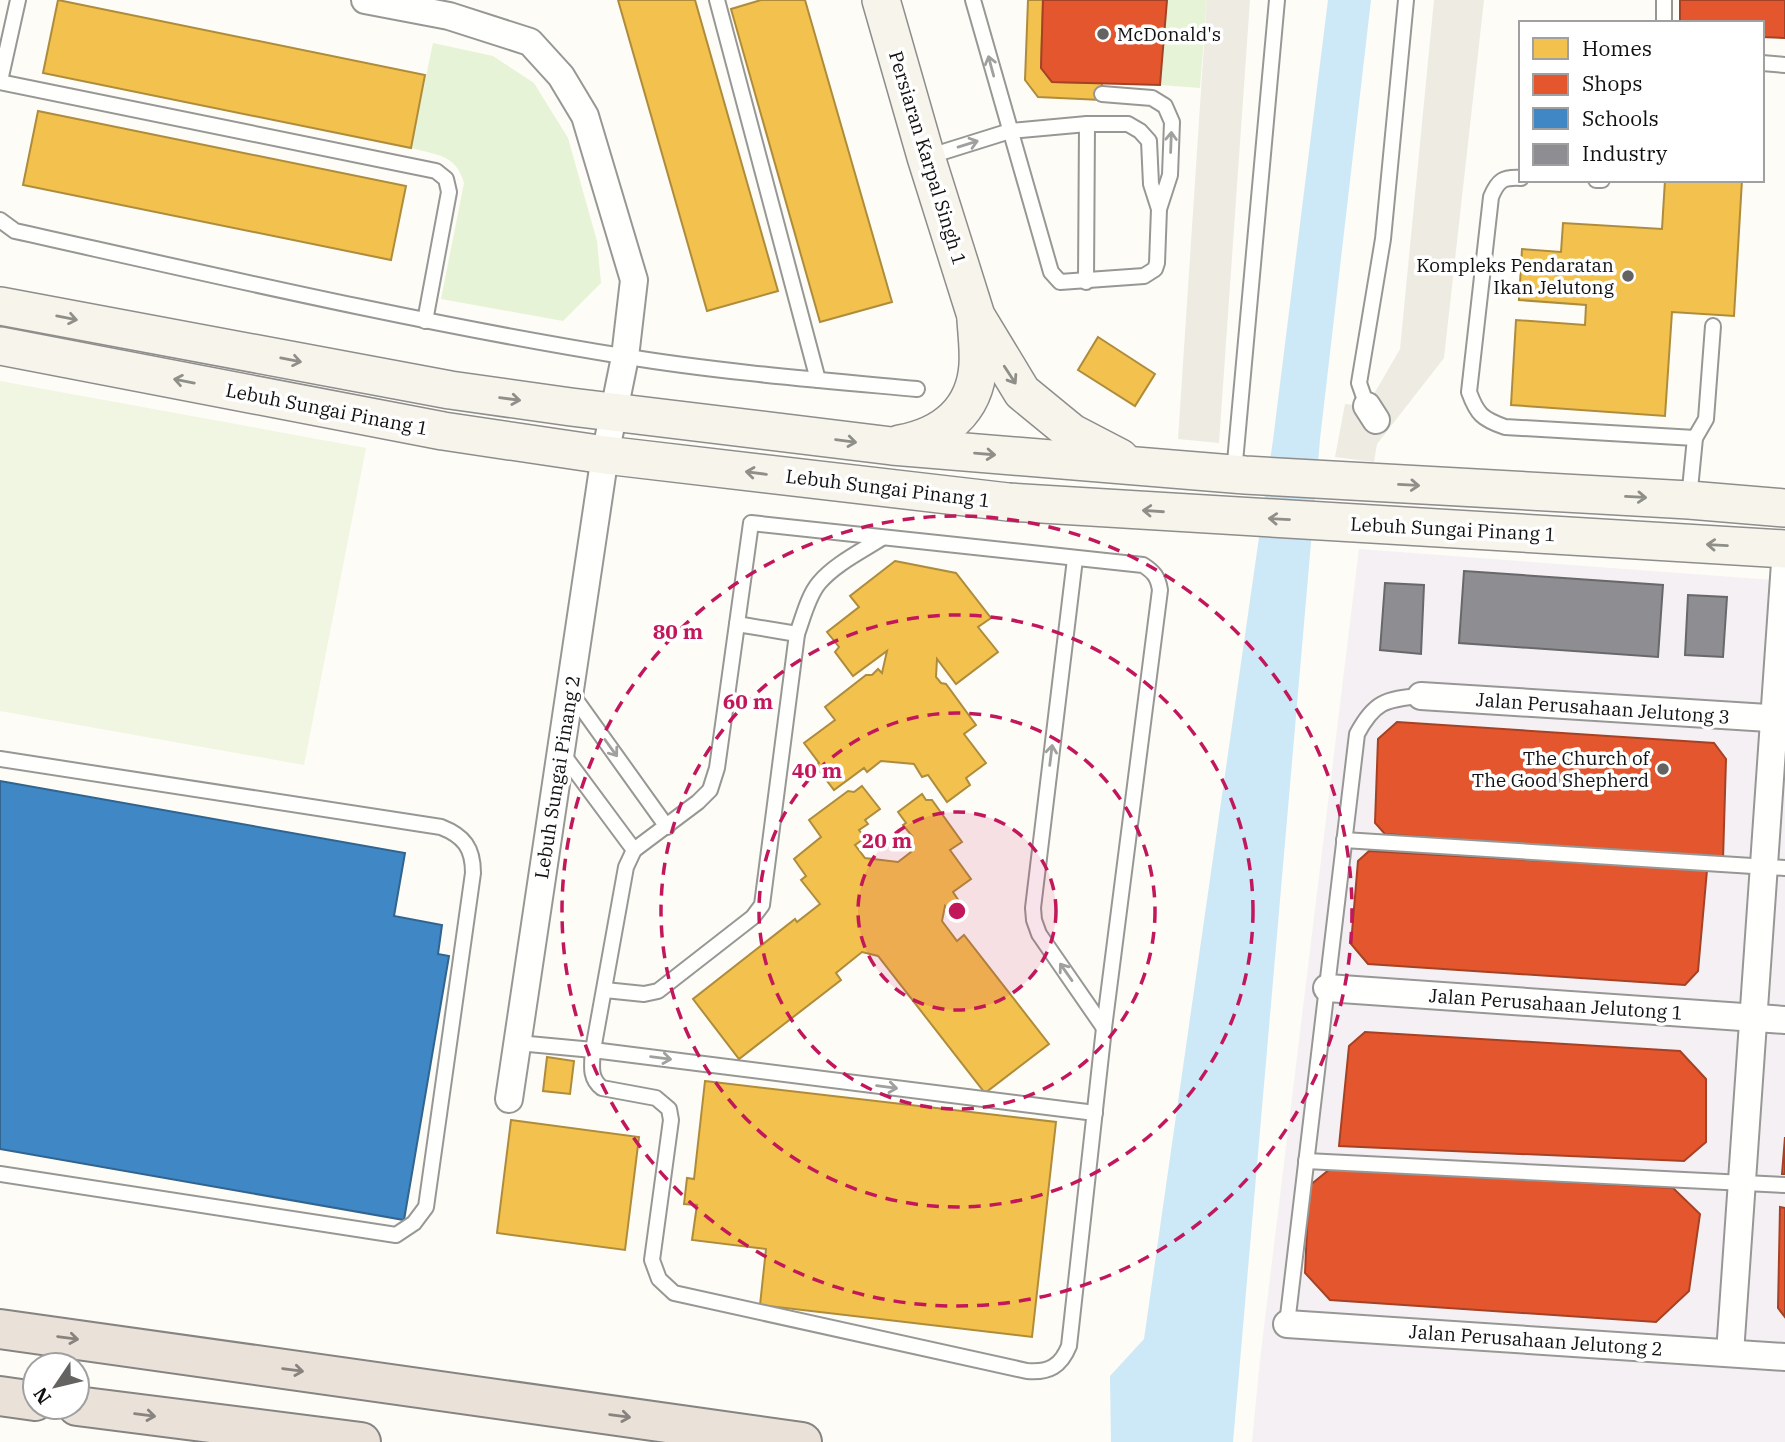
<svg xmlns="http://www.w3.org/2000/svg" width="1785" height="1442" font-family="'IBM Plex Serif',serif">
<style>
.industrial{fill:#f5f0f3}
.green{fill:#e7f3d7}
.pitch{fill:#f0f6e1}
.plaza{fill:#edebe2}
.water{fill:#cde8f7}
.homes{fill:#f2c14e;stroke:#ae8c3c;stroke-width:2}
.shops{fill:#e4572e;stroke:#a54225;stroke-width:2}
.schools{fill:#3f88c5;stroke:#31648f;stroke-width:2}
.industry{fill:#8d8d92;stroke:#68686b;stroke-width:2}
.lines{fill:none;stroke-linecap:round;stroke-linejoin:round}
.lane-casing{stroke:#979795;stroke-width:18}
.street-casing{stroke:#979795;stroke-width:30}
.secondary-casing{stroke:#8e8d8b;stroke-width:40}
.highway-casing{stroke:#858482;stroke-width:42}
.lane{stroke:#fffffe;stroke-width:14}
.street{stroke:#fffffe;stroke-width:26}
.secondary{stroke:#f6f4eb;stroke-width:37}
.highway{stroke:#eae1d8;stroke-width:38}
.oneway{stroke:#a0a09f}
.oneway2{stroke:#8f8e89}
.oneway3{stroke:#88837e}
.ring{fill:none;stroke:#c2185b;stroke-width:3.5;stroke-dasharray:12 9}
.poi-dot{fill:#646362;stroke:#fff;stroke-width:2.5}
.labels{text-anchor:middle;stroke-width:7;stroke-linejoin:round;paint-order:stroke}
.poi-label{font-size:19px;fill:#111;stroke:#fff;text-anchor:end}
.street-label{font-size:19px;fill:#111;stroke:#fff}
.centre{fill:#c2185b;stroke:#fff;stroke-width:3.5}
.ring-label{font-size:21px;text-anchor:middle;font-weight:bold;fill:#c2185b;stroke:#fff;stroke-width:7;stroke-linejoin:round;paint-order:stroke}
</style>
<rect width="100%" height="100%" fill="#fdfcf7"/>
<path class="industrial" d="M1359,549L1785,581V1442H1252L1260,1360Z"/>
<g class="green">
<path d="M1167,0H1207L1200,88L1160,85Z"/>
<path d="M433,43L493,56L534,83L568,138L597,241L601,283L563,321L441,299L464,183C456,154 436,155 411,148Z"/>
</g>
<path class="pitch" d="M0,381L366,448L304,765L0,711Z"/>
<g class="plaza">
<path d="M1207,0H1250L1219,443L1178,439Z"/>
<path d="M1434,0H1484L1444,358L1377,444L1374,462L1335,457L1345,404L1367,406L1400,349Z"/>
</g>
<path class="water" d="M1328,0H1371L1320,439L1233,1442H1111L1110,1376L1144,1339L1273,440Z"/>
<g class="homes">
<path d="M58,0L425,75L411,148L43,73Z"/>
<path d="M618,0H695L778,291L707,311Z"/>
<path d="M761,0H805L892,302L820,322L731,9Z"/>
<path d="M1028,0H1043L1041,68L1052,82L1102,83L1101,100L1038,97L1025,80Z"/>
<path d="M38,111L406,186L391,260L23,185Z"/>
<path d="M1665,180H1742L1734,316L1672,312L1665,416L1511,405L1516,320L1585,325L1586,305L1519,300L1522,249L1561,252L1563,223L1662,229Z"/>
<path d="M1098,337L1155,374L1135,406L1078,370Z"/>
<path d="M895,561L956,573L991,618L978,627L998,652L956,684L937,659L936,677L941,683L946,684L976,725L964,734L986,763L966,778L970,785L947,802L928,775L922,777L914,764L881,761L867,772L864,768L834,790L815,765L819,763L804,743L835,720L825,707L866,675H872L878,669L882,673L887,651L853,676L835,652L839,647L827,632L859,607L850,596Z"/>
<path d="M862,786L880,809L865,820L868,824L859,830L865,838L855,845L865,858L898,862L911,852L904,842L912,836L903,825L906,823L898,812L922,794L926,800H932L962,842L950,850L971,879L953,892L961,904L949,912L945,906L942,921L957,941L964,935L1049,1044L985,1093L878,956L862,952L836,973L841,980L739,1059L693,999L795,919L797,922L820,904L801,880L806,876L794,859L821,837L809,820L848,791L854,792Z"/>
<path d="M547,1057L574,1061L570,1094L543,1091Z"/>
<path d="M705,1081L1056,1122L1032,1337L760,1305L766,1249L692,1240L697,1205L684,1204L687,1178L694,1179Z"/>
<path d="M511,1120L639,1137L625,1250L497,1233Z"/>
</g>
<g class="shops">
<path d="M1043,0H1167L1160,85L1052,82L1041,68Z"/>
<path d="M1680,0H1785V38L1762,37V23H1680Z"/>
<path d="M1397,722L1714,743L1726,759L1723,860L1385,834L1375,823L1378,739Z"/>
<path d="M1369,851L1707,870L1698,971L1685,985L1368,964L1351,944L1358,861Z"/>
<path d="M1365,1032L1680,1051L1706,1079V1142L1684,1161L1339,1146L1349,1046Z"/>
<path d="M1785,1137V1174H1782Z"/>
<path d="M1330,1169L1673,1188L1700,1214L1689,1291L1656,1322L1330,1300L1305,1273L1309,1186Z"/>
<path d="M1780,1207L1785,1208V1317L1778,1308Z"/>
</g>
<path class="schools" d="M0,781L405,853L394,916L442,925L438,954L449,956L404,1220L0,1149Z"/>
<g class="industry">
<path d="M1464,571L1663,585L1658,657L1459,643Z"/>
<path d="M1385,583L1424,585L1421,654L1380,650Z"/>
<path d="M1688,595L1727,597L1723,657L1685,655Z"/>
</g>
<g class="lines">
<g class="lane-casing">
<g id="lane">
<path d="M717,0L818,380"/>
<path d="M973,0L1051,272L1060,282L1144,276L1155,269L1157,263L1159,209L1170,175L1172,122L1165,106L1152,98L1102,94"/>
<path d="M1664,23V0"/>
<path d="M1762,63L1785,65"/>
<path d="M0,81L18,0"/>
<path d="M0,82L436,171L446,179L449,192L425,321"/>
<path d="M927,157L1010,131L1087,124H1128L1140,131L1149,141L1151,184L1159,209"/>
<path d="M1521,178C1503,177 1498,180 1491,197L1469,392C1477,414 1482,419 1505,427L1695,438"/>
<path d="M1596,180H1602"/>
<path d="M0,220L15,231C217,276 418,323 622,356C719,372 819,380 917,389"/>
<path d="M1086,282L1087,124"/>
<path d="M1367,406L1359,383L1383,239L1406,0"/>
<path d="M1234,473L1277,0"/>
<path d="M1689,499L1695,438L1706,419L1713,326"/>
<path d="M751,523L1143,565C1154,572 1158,577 1160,590L1104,1028L1069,1346C1061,1366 1049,1373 1027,1371L674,1293L659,1279L652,1260L671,1120L669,1109L656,1098L602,1088C589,1078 592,1065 593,1050L626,867L634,850L698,802L710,790L717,768Z"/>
<path d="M1075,559L1033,908L1034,920L1039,934L1104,1028"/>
<path d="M737,624L797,634C803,618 808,596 819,583C835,564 862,551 882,538"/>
<path d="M571,693L667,827"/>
<path d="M562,753L634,850"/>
<path d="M0,759L441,827C464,836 473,848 473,873L426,1207L414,1223L396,1235L0,1174"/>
<path d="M1344,840L1785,868"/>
<path d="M605,990L644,994L658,991L753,917L762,905L797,634"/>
<path d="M518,1043L593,1050L1095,1113"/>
<path d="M1306,1161L1785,1185"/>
<path d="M1287,1324L1357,734C1374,702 1385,699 1421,696"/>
</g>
</g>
<g class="street-casing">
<g id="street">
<path d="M365,0L449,16L530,42L561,76L585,116L634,280L625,357L605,455L509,1099"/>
<path d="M1367,406L1376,420"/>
<path d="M1421,696L1785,719"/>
<path d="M1327,988L1785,1020"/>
<path d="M1287,1324L1785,1357"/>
<path d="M1730,1353L1785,563"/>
</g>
</g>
<g class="secondary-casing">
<g id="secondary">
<path d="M881,0L926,157L976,316L1022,392L1072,433L1120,458"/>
<path d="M0,306L450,390L571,407L892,446L1245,475L1689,500L1785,508"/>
<path d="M0,346L443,431L605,455L1008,502L1785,549"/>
<path d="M900,444C943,436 975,411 978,365C979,350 977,335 976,320"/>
</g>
</g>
<g class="highway-casing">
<g id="highway">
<path d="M0,1329L802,1442"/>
<path d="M0,1396L35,1401"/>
<path d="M77,1406L361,1442"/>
</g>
</g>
<use href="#lane" class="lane"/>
<use href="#street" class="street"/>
<use href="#secondary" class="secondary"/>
<use href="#highway" class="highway"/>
</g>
<defs><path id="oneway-shaft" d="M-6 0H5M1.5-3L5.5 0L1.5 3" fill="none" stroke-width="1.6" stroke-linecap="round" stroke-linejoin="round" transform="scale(1.75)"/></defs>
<g class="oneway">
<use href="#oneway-shaft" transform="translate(991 66) rotate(-105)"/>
<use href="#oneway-shaft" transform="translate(1171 142) rotate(-88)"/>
<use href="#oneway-shaft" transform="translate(968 144) rotate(-17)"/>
<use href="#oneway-shaft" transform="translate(611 748) rotate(54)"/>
<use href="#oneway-shaft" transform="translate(1051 755) rotate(-83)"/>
<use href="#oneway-shaft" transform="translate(1066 972) rotate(-125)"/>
<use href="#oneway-shaft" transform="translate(661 1058) rotate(7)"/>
<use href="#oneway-shaft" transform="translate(887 1087) rotate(7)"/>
</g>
<g class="oneway2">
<use href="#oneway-shaft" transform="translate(67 318) rotate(11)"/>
<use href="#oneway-shaft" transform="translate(291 360) rotate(11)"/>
<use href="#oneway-shaft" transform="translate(1010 375) rotate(57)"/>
<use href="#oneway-shaft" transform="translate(184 381) rotate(-169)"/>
<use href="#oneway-shaft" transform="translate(510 399) rotate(8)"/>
<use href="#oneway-shaft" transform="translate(846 441) rotate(7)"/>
<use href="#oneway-shaft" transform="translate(985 454) rotate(5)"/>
<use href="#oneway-shaft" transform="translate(756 473) rotate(-173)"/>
<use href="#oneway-shaft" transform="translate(1409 485) rotate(3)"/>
<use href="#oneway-shaft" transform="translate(1636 497) rotate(3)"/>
<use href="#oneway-shaft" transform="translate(1153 511) rotate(-176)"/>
<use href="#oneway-shaft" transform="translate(1279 519) rotate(-177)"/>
<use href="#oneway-shaft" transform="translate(1717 545) rotate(-177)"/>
</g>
<g class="oneway3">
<use href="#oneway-shaft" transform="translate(68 1338) rotate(8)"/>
<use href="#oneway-shaft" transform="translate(293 1370) rotate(8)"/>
<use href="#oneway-shaft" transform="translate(145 1415) rotate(7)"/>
<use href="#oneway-shaft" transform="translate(620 1416) rotate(8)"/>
</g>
<circle cx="957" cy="911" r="99" fill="#c2185b" fill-opacity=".12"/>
<g class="ring">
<circle cx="957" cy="911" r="99"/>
<circle cx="957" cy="911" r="198"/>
<circle cx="957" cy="911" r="296"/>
<circle cx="957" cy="911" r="395"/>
</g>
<g class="poi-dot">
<circle cx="1103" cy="34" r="7"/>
<circle cx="1628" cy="276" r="7"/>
<circle cx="1663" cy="769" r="7"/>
</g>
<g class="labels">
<g class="poi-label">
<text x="1117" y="41" text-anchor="start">McDonald's</text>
<text x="1614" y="272">Kompleks Pendaratan<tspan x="1614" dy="22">Ikan Jelutong</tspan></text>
<text x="1649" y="765">The Church of<tspan x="1649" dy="22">The Good Shepherd</tspan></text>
</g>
<g class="street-label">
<text transform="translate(928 158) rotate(73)" y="7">Persiaran Karpal Singh 1</text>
<text transform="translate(327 409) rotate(11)" y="7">Lebuh Sungai Pinang 1</text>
<text transform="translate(888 488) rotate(7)" y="7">Lebuh Sungai Pinang 1</text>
<text transform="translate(1453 529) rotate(3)" y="7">Lebuh Sungai Pinang 1</text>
<text transform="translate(1603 708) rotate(4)" y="7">Jalan Perusahaan Jelutong 3</text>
<text transform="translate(557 777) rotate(-81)" y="7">Lebuh Sungai Pinang 2</text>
<text transform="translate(1556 1004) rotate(4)" y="7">Jalan Perusahaan Jelutong 1</text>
<text transform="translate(1536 1340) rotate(4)" y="7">Jalan Perusahaan Jelutong 2</text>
</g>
</g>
<circle cx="957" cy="911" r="10" class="centre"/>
<g class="ring-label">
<text x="678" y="639">80 m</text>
<text x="748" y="709">60 m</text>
<text x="817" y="778">40 m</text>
<text x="887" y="848">20 m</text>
</g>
<rect x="1519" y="21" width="245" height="161" fill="#ffffff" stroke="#a0a0a0" stroke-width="2"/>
<rect x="1533" y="38" width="35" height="21" fill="#f2c14e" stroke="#a0a0a0" stroke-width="2"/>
<text x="1582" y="56" font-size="21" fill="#111111">Homes</text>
<rect x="1533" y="74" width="35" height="21" fill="#e4572e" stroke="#a0a0a0" stroke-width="2"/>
<text x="1582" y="91" font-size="21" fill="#111111">Shops</text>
<rect x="1533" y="108" width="35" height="21" fill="#3f88c5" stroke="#a0a0a0" stroke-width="2"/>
<text x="1582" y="126" font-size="21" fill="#111111">Schools</text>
<rect x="1533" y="144" width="35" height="21" fill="#8d8d92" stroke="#a0a0a0" stroke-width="2"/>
<text x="1582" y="161" font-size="21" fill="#111111">Industry</text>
<g transform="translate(56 1386) rotate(235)"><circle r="33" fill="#ffffff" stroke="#a0a0a0" stroke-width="2"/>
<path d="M0-5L12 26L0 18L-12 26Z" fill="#646362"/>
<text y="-10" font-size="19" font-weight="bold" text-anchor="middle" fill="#111111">N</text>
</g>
</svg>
